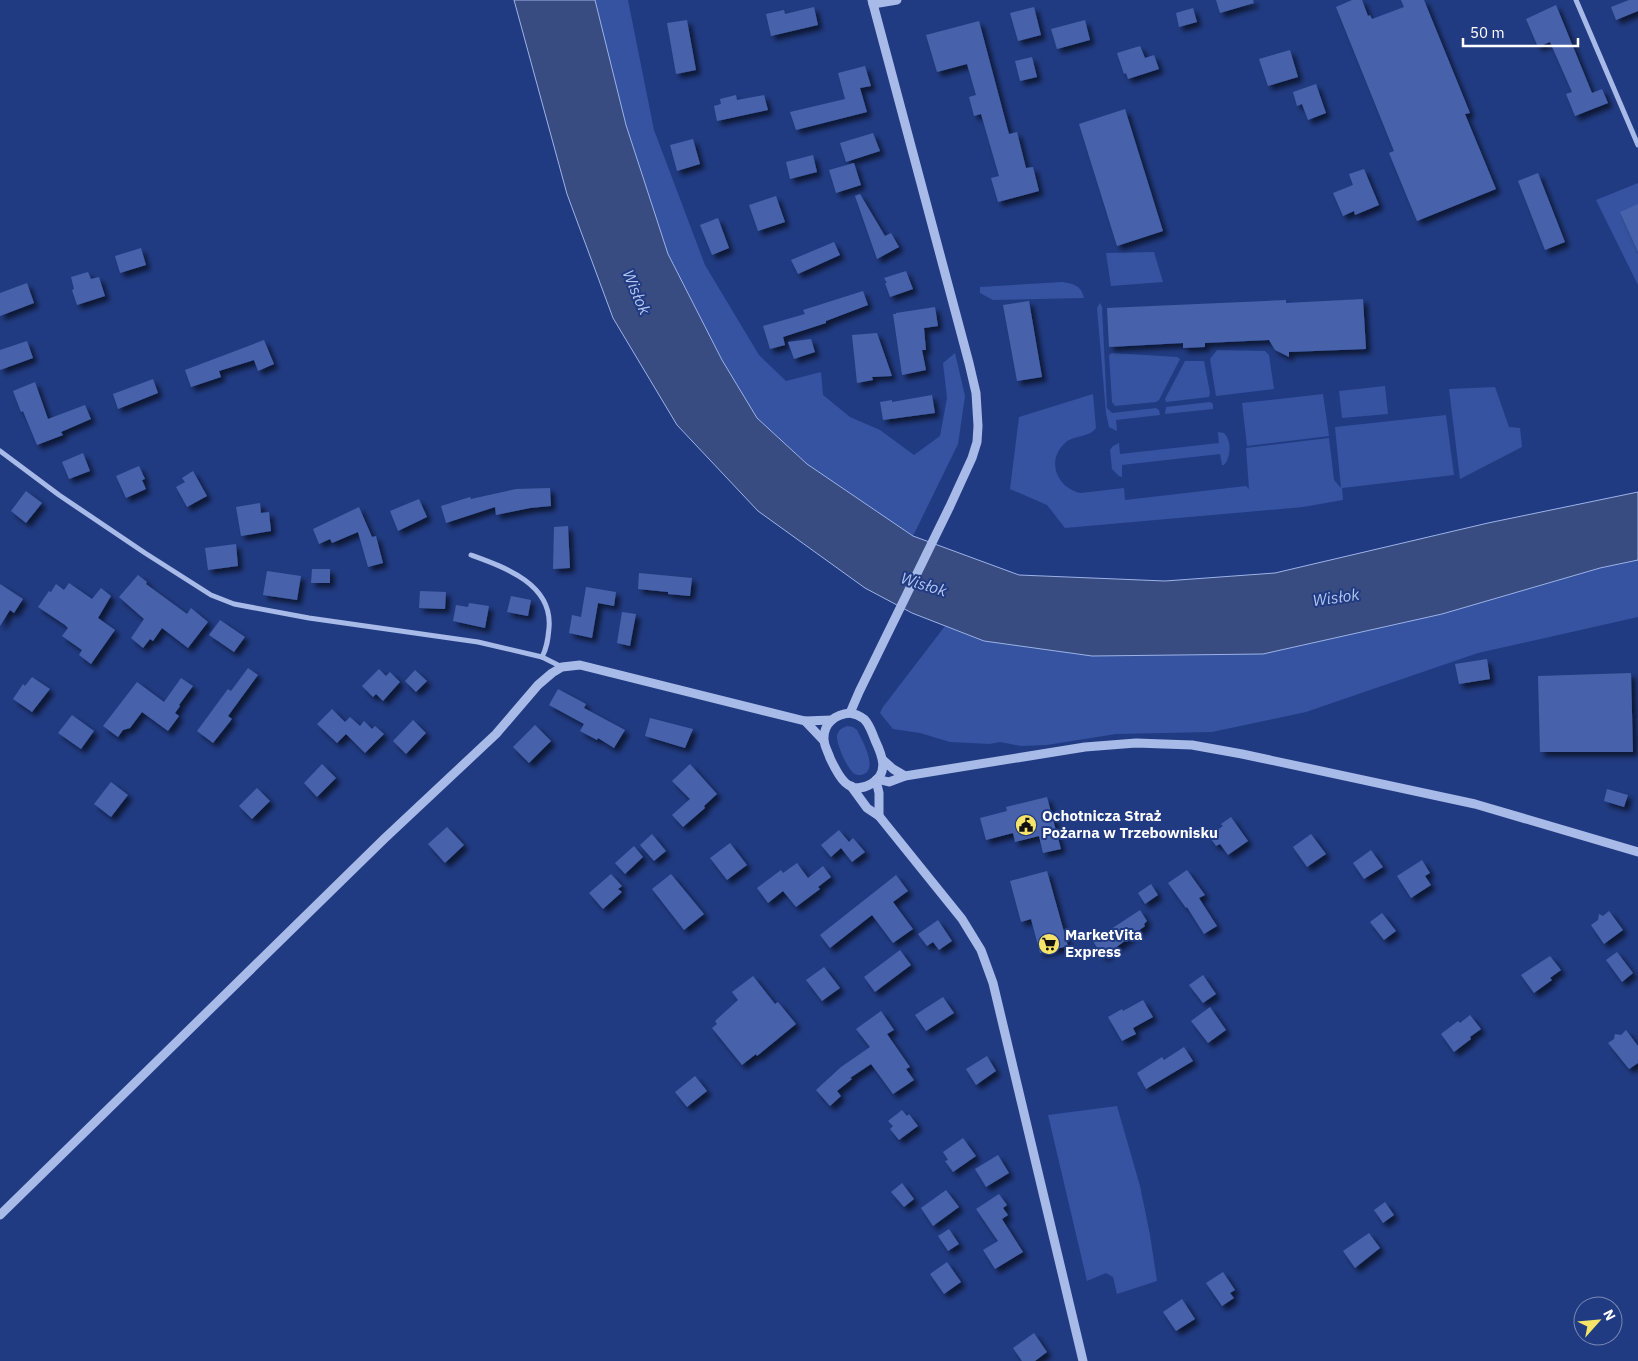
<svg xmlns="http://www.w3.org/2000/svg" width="1638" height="1361" font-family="'IBM Plex Sans',sans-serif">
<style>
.green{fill:#3553a0}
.water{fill:#394c81;stroke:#9cb3e9}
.building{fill:#4662aa;filter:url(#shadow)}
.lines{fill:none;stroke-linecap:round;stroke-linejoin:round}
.minor{stroke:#a8bae8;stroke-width:5}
.tertiary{stroke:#a8bae8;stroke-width:9}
.labels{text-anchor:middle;stroke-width:4;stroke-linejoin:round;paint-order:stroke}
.poi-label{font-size:15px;font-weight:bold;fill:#fff;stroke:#213b82;text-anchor:start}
.water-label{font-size:16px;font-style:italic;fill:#b3c5f0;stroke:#213b82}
</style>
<defs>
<filter id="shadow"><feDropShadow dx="4.5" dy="4.5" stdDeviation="2.5" flood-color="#0009"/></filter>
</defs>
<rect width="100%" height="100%" fill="#213b82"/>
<g class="green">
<path d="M595,0H628L654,130L705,265L759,355L786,381L821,372L823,395L850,417L880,430L914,455L940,436L947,398L943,363L955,353L965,396L958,444L913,536L807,464L757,418L722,360L668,254L626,125Z"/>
<path d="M1638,183V285L1596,200Z"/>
<path d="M1154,252L1163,282L1111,286L1106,253Z"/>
<path d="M1062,282C1074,284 1081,285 1084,298L993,300L980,293V287Z"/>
<path d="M1100,303L1102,307L1107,408L1112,413L1156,408L1159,410L1160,415L1116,420L1117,431L1109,427L1106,413L1097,308Z"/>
<path d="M1217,350L1265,351L1269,355L1274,389L1216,396L1210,359Z"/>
<path d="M1112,353L1177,357L1180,359L1159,400L1156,402L1115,406L1112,402L1109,355Z"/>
<path d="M1185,361H1204L1210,393L1209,397L1166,402L1165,399Z"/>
<path d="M1385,386L1388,414L1342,418L1339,391Z"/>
<path d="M1495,387L1509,427L1520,428L1522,447L1460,479L1449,389Z"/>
<path d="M1093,394L1096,428C1089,438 1073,435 1065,443C1045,461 1058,489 1081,493L1124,488L1125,500L1246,486L1249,489L1246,448L1329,438L1334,480L1341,488L1335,427L1446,415L1454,475L1342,488L1343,500L1303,507L1065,528L1047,505L1010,489L1019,417Z"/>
<path d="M1323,394L1329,436L1247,446L1242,403Z"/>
<path d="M1210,402L1213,404V409L1165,414L1166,407Z"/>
<path d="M1218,432L1224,433C1232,441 1231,457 1224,465H1222L1220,454L1122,465V477L1119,476L1112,469L1110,450L1113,446L1119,443L1120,454L1219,443Z"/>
<path d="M1638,560V617L1478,653L1306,712L1212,732L1116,734L1047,745L1021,746L1000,742L990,744L950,742L920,733L893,729L880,713L883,707L945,626L984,641L1263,654L1442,614L1600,568Z"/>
<path d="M847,726L853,727L857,730C862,740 876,764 866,773C863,775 858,776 855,774C848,771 836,743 837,736C838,730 842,728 847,726Z"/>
<path d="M1117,1106L1140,1186L1150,1235L1157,1281L1117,1294L1113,1277L1106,1273L1087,1281L1048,1115Z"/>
</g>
<path class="water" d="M514,0H595L626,125L668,254L722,360L757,418L807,464L913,536L1019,575L1165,581L1275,573L1488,523L1638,492V560L1600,568L1442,614L1263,654L1092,656L984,641L912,613L865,588L758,511L677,425L613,318L567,194Z"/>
<g class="building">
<path d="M1216,0H1253L1254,3L1220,13Z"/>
<path d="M1352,0H1362L1368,16L1370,15L1372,19L1404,7L1401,0H1424L1470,113L1465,114L1496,189L1417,221L1389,153L1394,151L1336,7Z"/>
<path d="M1629,0H1638V11L1616,20L1611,7Z"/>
<path d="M1556,5L1592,93L1602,89L1608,103L1575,116L1566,94L1572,92L1550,42L1538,47L1526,19Z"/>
<path d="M814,7L818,25L771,36L766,14L784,10L785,14Z"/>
<path d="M1034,7L1041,35L1018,41L1010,13Z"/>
<path d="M1193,8L1197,22L1179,27L1176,13Z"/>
<path d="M687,20L696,70L676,74L667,23Z"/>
<path d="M1085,20L1090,40L1057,49L1051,29Z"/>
<path d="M979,21L1009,134L1017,132L1026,168L1033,167L1039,191L998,202L991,178L999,176L981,114L974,116L969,97L976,95L967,64L937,72L926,35Z"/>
<path d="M1140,46L1145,58L1154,55L1159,69L1128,79L1126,73L1124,74L1117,53Z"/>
<path d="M1290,50L1298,77L1268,86L1259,59Z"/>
<path d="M1032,57L1037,77L1020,81L1015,61Z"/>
<path d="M865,66L871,86L860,88L867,112L796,130L790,112L845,99L838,73Z"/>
<path d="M1316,84L1326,113L1308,120L1302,104L1297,106L1293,92Z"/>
<path d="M736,95L737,100L764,95L768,110L717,121L714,106L721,104L720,99Z"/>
<path d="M1125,109L1163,231L1117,246L1079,124Z"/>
<path d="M873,133L880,151L846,162L840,143Z"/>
<path d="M693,139L700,164L677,171L670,145Z"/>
<path d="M813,155L817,172L790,179L786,162Z"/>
<path d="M854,163L861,185L836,193L829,170Z"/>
<path d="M1364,169L1379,205L1355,215L1354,211L1343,216L1333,193L1353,185L1349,174Z"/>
<path d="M1538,173L1565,242L1545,250L1518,181Z"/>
<path d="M860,194L885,236L891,233L899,247L877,259L855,196Z"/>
<path d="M776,196L785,222L758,231L749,205Z"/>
<path d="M1638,204V252L1620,212Z"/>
<path d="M718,218L729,248L712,255L700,225Z"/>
<path d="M834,242L840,255L798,274L791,260Z"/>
<path d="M141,248L146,265L120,273L115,256Z"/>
<path d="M906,271L913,289L890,297L885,283H887L884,278Z"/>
<path d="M88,272L91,279L99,277L105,296L77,305L72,290L74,289L71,277Z"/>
<path d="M27,283L34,303L0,316V293Z"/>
<path d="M863,291L868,305L826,321V323L783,337L785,345L770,349L763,326L805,314L803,310Z"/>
<path d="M1363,299L1366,349L1289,352V357L1275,350L1269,340L1205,343V347L1183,348V343L1109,347L1107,308L1286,300V303Z"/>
<path d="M1029,301L1042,377L1017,381L1003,305Z"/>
<path d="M935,307L938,326L924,328L926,350H922L926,370L902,375L893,314H896V313Z"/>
<path d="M877,333L892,376L872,377L873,380L857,383L852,335Z"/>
<path d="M811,339L815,352L794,359L788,342Z"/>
<path d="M264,340L274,364L258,371L254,360L219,371L221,377L191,387L185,370Z"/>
<path d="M27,341L33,358L0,370V350Z"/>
<path d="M153,379L158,393L118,409L113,394Z"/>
<path d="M35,382L48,419L85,405L91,419L61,432L63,435L37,445L23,411L21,412L13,391Z"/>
<path d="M932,395L935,413L883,420L880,402L892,400V402Z"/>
<path d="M83,453L90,471L69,479L62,462Z"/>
<path d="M139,466L145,479L142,480L146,489L126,498L116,476Z"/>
<path d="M193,471L207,496L187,507L176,487L185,482L182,478Z"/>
<path d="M550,488L551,506L530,508L496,515L495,507L446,523L441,506L470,497L471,499L516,489Z"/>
<path d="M26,491L42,503L26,523L11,511Z"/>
<path d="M419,499L427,517L398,531L390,511Z"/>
<path d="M260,503L261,513L269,512L271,531L241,536L236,507Z"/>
<path d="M359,507L372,537L376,536L383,563L368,567L358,532L332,543L330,539L319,544L313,529Z"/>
<path d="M568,526L570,568L553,569L554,527Z"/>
<path d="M236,544L238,566L208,570L205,548Z"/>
<path d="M312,569H330V583H311Z"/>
<path d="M267,571L301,576L297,600L263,595Z"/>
<path d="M639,573L692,578L690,596L668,594V592L638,589Z"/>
<path d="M138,575L147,582L146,584L187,614L191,608L208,622L188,648L162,628L153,641L150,639L143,648L131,638L144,619L119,597Z"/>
<path d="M69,583L92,599L101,588L111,596L98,618L115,630L91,664L79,655L82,650L62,636L68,628L65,625L38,607L49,591L51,592L56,584L64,590Z"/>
<path d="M0,584L23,599L14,613L10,610L0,626Z"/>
<path d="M586,587L616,592L614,606L598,603L592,638L569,633L572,615L581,617Z"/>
<path d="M420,591L446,592L445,609L419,608Z"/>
<path d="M511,596L531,600L528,616L507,612Z"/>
<path d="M469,603L489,606L485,628L453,621L456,605L468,607Z"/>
<path d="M622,612L636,614L630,646L617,643Z"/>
<path d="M220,620L245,637L234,652L209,635Z"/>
<path d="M1487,659L1490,679L1459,684L1455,664Z"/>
<path d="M248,668L258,675L228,716L232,719L213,743L197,731L228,689L231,691Z"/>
<path d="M379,669L386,676L390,672L400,682L383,701L376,694L373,697L362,686Z"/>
<path d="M415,670L427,681L416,692L405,681Z"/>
<path d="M1631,673L1633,752H1540L1538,676Z"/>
<path d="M32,677L50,689L32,712L13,699L23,684L25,686Z"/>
<path d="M181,678L193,686L179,705L180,706L175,713L179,716L168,731L142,712L130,728L123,730L118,737L103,726L137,682L164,702Z"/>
<path d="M558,689L586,704L584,708L625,730L614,748L598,738L597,740L580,731L584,724L549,705Z"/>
<path d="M332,709L345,722L350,717L360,726L364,721L372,729L375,726L384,734L365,753L346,734L337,743L317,724Z"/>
<path d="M72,715L94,731L81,749L58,733Z"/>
<path d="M650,718L693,729L685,748L645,736Z"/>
<path d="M413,720L426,733L406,754L393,741Z"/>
<path d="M535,725L551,741L529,763L513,747Z"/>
<path d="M322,764L336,778L317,797L304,783Z"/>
<path d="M690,764L717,794L704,806L705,808L683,827L672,815L690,799L672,781Z"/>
<path d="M111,782L128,795L111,817L94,804Z"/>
<path d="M257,788L270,801L252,819L239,806Z"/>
<path d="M1607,789L1628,795L1624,807L1604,801Z"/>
<path d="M1047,797L1061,849L1043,853L1039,836L1015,842L1013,833L986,840L980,818L1007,811L1006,807Z"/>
<path d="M1231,817L1248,841L1228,855L1220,844L1216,846L1209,836L1223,826L1221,824Z"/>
<path d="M447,827L464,845L445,863L428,844Z"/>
<path d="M839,830L849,842L853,838L865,852L852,862L841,848L831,857L821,845Z"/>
<path d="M652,834L666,851L654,861L640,845Z"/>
<path d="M1311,834L1326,854L1307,867L1293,847Z"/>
<path d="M730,843L747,865L727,880L710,858Z"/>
<path d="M634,846L643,857L625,874L615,863Z"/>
<path d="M1371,850L1383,867L1364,879L1353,863Z"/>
<path d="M1422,860L1430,873L1425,876L1431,885L1411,898L1397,876Z"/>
<path d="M797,863L808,878L823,866L831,877L818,887L820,889L796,907L783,891L768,903L757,888L781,870L783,873Z"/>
<path d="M1187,870L1205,895L1199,898L1217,926L1204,934L1187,907L1186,908L1168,883Z"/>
<path d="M1047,871L1068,946L1040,953L1031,919L1021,922L1010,881Z"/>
<path d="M611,874L622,886L618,889L622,892L603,909L589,893Z"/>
<path d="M671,874L704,914L684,930L652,889Z"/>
<path d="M896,875L908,891L893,902L913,929L893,943L872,915L830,948L820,935Z"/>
<path d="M1151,884L1158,895L1145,904L1138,893Z"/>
<path d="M1140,910L1147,921L1144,924L1145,926L1103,957L1093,941Z"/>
<path d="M1609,911L1623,930L1604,944L1591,925L1598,920L1599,914L1603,916Z"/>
<path d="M1382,913L1396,931L1384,940L1370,922Z"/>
<path d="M938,920L952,941L939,950L933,942L927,946L918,934Z"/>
<path d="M900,950L911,965L875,992L864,977Z"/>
<path d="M1617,952L1633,973L1622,982L1606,960Z"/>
<path d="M1550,956L1561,970L1550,978L1552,980L1534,993L1521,975Z"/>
<path d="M824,967L840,988L822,1001L806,980Z"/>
<path d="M1203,975L1216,994L1203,1003L1189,985Z"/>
<path d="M753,976L775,1004L778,1002L796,1024L757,1056L756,1054L742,1065L712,1028L717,1024L715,1021L738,1000L732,992Z"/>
<path d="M943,997L954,1013L926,1031L915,1015Z"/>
<path d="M1143,1000L1153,1017L1133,1028L1136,1034L1122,1041L1108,1017L1122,1009L1123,1011Z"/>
<path d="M1210,1007L1226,1030L1208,1043L1191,1021Z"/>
<path d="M881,1011L894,1030L887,1034L910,1067L906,1069L914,1080L893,1094L871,1064L850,1078L852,1079L837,1091L841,1096L830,1106L816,1090L841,1067L870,1047L856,1029Z"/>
<path d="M1470,1015L1481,1029L1470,1037L1471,1039L1454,1052L1441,1034L1458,1021L1460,1023Z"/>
<path d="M1626,1030L1638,1046V1063L1629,1069L1608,1043L1614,1039L1615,1034L1621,1035Z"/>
<path d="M1184,1047L1193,1061L1146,1089L1137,1073L1162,1057L1164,1060Z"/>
<path d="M987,1056L996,1071L976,1085L966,1069Z"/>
<path d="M695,1076L707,1091L687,1107L675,1092Z"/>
<path d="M902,1110L907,1116L909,1114L918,1126L899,1140L890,1129L893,1126L888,1121Z"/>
<path d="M963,1138L976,1156L953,1172L945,1161L948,1160L943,1152Z"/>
<path d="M998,1155L1009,1173L986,1187L975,1169Z"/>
<path d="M902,1183L914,1199L904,1207L891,1192Z"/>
<path d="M946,1190L959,1207L933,1226L921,1208Z"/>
<path d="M999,1194L1007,1205L1003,1208L1008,1215L1002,1219L1023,1252L995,1269L983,1250L998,1241L976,1209Z"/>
<path d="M1385,1202L1394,1215L1383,1223L1374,1210Z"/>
<path d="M949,1229L959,1244L948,1251L938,1236Z"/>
<path d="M1369,1233L1380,1248L1355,1268L1343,1251Z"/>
<path d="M947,1262L961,1282L944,1294L930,1274Z"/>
<path d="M1223,1272L1235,1290L1230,1293L1234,1298L1222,1306L1206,1283Z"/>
<path d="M1182,1299L1195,1319L1176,1331L1163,1312Z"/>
<path d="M1034,1333L1047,1352L1035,1361H1022L1013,1348Z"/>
</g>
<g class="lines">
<g class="minor">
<path d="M1576,0L1638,145"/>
<path d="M0,451L59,495L145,553L211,595L234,604L309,618L478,642L542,657L562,667"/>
<path d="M471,555C504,567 553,584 549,628C548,639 547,648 542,657"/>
</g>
<g class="tertiary">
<path d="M873,4L897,0"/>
<path d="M850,713L859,692L950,506L972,458L977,442L978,426L976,393L969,363L872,0"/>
<path d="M850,713C856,714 860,716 864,719C870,725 872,733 875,740C882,755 890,773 871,784C848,797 838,775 830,758C828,752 824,745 824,740C823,723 836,714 850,713Z"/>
<path d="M805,721L824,741"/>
<path d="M883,760L893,769L905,776"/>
<path d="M877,779L889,782L905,776L1085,747L1136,743L1192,745L1242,754L1475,804L1638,852"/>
<path d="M876,780L879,793V816"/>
<path d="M851,786L867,808L879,816L962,919L981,950L993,983L1083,1361"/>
<path d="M0,1215L384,839L496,734L538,685L552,673L562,667L580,665L805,721L832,720"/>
</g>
</g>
<defs>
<g id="civic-disc" transform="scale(1.125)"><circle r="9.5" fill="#f5e469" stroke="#213b82"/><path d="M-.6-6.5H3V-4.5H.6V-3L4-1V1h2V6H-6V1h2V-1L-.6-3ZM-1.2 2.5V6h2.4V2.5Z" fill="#111"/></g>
<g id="supermarket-disc" transform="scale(1.125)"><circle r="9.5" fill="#f5e469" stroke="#213b82"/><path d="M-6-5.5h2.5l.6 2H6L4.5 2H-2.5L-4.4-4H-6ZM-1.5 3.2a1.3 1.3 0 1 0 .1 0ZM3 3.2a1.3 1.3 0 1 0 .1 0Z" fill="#111"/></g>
</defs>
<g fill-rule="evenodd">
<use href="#civic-disc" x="1026" y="825"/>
<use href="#supermarket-disc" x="1049" y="944"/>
</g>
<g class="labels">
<g class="poi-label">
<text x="1042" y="821">Ochotnicza Straż<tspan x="1042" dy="17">Pożarna w Trzebownisku</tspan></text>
<text x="1065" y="940">MarketVita<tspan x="1065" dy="17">Express</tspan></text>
</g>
<g class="water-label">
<text transform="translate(637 292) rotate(67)" y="6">Wisłok</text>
<text transform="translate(924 584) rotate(17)" y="6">Wisłok</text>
<text transform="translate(1336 597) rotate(-8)" y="6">Wisłok</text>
</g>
</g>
<g transform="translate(1598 1321) rotate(63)"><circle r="24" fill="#213b82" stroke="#7a89b4"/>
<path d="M0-4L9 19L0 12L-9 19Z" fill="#f5e469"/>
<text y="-8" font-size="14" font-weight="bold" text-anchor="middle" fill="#ffffff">N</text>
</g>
<path d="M1463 38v8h115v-8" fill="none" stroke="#ffffff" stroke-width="2.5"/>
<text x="1470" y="38" font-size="15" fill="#ffffff" stroke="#213b82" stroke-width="4" paint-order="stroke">50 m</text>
</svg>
